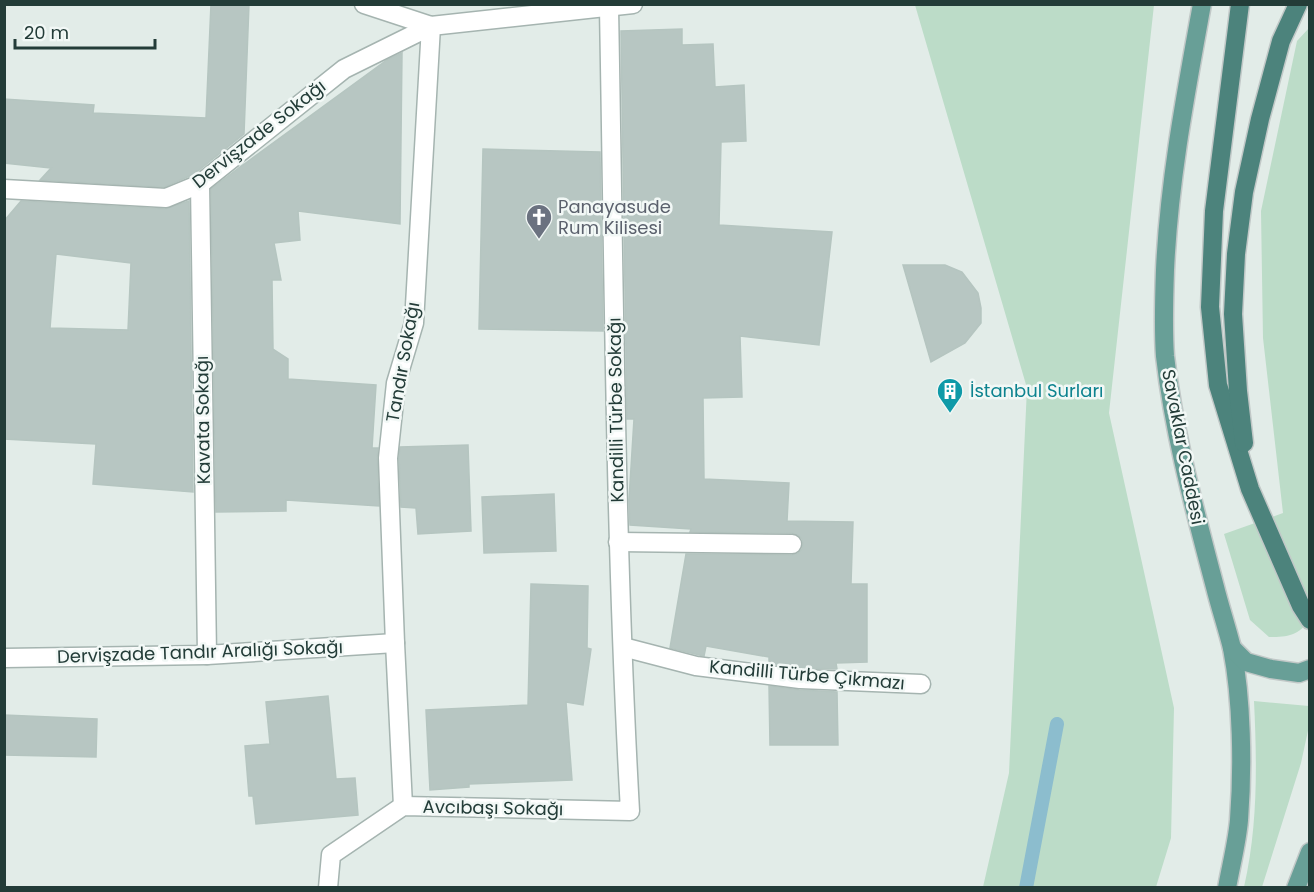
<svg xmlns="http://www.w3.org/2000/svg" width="1314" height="892" font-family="Poppins,sans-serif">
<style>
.green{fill:#bcdcc8}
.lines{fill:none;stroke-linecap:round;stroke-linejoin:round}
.stream{stroke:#8cbdce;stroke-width:14}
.building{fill:#b7c6c2;stroke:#b5c5c0;stroke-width:1.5;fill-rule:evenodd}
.minor-casing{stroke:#a5b4b0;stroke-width:21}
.tertiary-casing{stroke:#a5b4b0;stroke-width:21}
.primary-casing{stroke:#c1c8c7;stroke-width:21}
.trunk-casing{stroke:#c1c8c7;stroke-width:21}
.minor{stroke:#fff;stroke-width:18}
.tertiary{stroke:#fff;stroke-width:18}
.primary{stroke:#689f97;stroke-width:18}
.trunk{stroke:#4c837c;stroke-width:18}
.labels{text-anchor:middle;stroke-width:5;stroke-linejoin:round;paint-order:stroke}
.street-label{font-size:18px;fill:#233c38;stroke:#f2f8f6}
.worship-label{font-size:18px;fill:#5b616d;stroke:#f2f8f6;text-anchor:start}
.culture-label{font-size:18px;fill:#0d838f;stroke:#f2f8f6;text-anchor:start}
</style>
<rect width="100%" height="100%" fill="#e2ece8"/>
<g class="green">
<path d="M915,5H1154L1109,413L1174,708L1171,838L1156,887H983L1009,773L1027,388Z"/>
<path d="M1309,28L1310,619C1299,636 1287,637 1269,637L1250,620L1224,534L1283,513L1263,338L1261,211L1297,41Z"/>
<path d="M1254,701L1309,706V726L1301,763L1262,887H1244C1258,826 1257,764 1254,701Z"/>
</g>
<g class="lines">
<path class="stream" d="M1026,888L1057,724"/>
</g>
<g class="building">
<path d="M211,4H249L244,134L194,174L164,187L40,180L51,168L4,163V99L94,105L93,113L206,118Z"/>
<path d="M682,29V45L713,44L715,87L744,85L746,141L721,142L719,225L832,232L819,345L740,336L742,397L703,398L704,479L789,483L787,521L853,522L851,584H867V662L836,663L837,669L801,668L769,664V657L706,646L704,656L670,648L686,554L792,555L798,553L802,549L803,544L802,539L798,535L792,533L690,532L691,529L630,525L629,500L634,419H627L621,31Z"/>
<path d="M402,53L400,224L298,211L300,240L274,243L281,280H272L273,349L288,359V379L376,385L372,448H378L377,458L379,506L286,500V511L216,512L211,189L244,164L243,165L387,60Z"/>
<path d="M483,149L600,152L603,331L479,329Z"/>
<path d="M21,201L165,209L189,201L193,492L93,484L96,444L4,439V221ZM56,254L131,263L128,330L50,328Z"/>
<path d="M903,265H945L962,272L978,293L981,308V323L965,343L931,362Z"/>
<path d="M468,445L471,531L418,534L416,508L401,507L399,458L400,447Z"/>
<path d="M554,494L556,551L484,553L482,497Z"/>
<path d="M531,584L588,586L587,648L591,649L583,705L566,702L572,780L469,784V787L430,790L426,710L528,705Z"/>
<path d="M769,686L799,690L837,692L838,745H770Z"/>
<path d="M328,696L336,779L355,778L358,815L256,824L253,796H249L245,746L270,744L266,702Z"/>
<path d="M4,715L97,719L96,757L4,755Z"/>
</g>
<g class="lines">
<g class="minor-casing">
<g id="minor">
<path d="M200,184L207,655"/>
<path d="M4,189L166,198L200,184L344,69L431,26L414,323L396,383L388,458L395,643L403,806"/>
<path d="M618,542L792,544"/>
<path d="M623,647L696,666L800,679L921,684"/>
<path d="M4,658L207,655L395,643"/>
<path d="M328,888L331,855L403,806L630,811C615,544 614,276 609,8"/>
</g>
</g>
<g class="tertiary-casing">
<path id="tertiary" d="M364,4L431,26L633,4"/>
</g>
<g class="primary-casing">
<g id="primary">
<path d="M1202,4C1186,92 1169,180 1165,270C1164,298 1163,328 1165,356C1174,435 1195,511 1215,587C1220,607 1227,628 1232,648C1242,700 1243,767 1239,820C1237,843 1231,865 1227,888"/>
<path d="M1232,648L1246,662L1271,669L1299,673L1310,669"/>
<path d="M1296,888L1310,852"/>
</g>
</g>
<g class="trunk-casing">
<g id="trunk">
<path d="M1240,4L1214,211L1210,307L1218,385L1250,489L1301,606L1310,620"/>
<path d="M1244,443L1238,391L1233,314L1236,254L1244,192L1260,119L1281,41L1298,4"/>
</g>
</g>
<use href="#minor" class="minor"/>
<use href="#tertiary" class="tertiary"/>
<use href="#primary" class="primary"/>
<use href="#trunk" class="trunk"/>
</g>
<defs>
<g id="church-pin" transform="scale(1.35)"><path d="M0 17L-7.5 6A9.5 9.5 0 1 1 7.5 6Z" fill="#6b7280" stroke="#f2f8f6"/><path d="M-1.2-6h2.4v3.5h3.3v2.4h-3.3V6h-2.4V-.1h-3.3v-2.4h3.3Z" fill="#fff"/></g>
<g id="building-pin" transform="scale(1.35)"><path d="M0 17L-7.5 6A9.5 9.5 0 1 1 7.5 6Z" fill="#0f9aa8" stroke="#f2f8f6"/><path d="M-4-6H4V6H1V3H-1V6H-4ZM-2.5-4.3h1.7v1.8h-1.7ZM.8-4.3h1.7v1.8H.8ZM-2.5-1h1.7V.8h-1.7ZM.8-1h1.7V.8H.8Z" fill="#fff"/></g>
</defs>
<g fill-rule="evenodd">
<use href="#church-pin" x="539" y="217"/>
<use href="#building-pin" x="950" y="391"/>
</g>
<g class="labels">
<g class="street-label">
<text transform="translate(259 134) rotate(-38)" y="6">Dervişzade Sokağı</text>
<text transform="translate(403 362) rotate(-80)" y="6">Tandır Sokağı</text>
<text transform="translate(616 410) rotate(-91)" y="6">Kandilli Türbe Sokağı</text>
<text transform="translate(203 420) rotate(-91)" y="6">Kavata Sokağı</text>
<text transform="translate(1183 447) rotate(79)" y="6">Savaklar Caddesi</text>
<text transform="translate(200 652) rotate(-2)" y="6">Dervişzade Tandır Aralığı Sokağı</text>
<text transform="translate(807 675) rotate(5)" y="6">Kandilli Türbe Çıkmazı</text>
<text transform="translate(493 808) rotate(1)" y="6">Avcıbaşı Sokağı</text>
</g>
<g class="worship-label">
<text x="558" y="213">Panayasude<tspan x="558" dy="21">Rum Kilisesi</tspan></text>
</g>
<g class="culture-label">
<text x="970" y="397">İstanbul Surları</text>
</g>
</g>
<rect width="1314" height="892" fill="none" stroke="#233c38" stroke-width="12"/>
<path d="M15 39v9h140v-9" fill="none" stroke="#233c38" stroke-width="3"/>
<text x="24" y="39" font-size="18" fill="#233c38" stroke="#f2f8f6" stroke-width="4.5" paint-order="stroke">20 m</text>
</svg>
